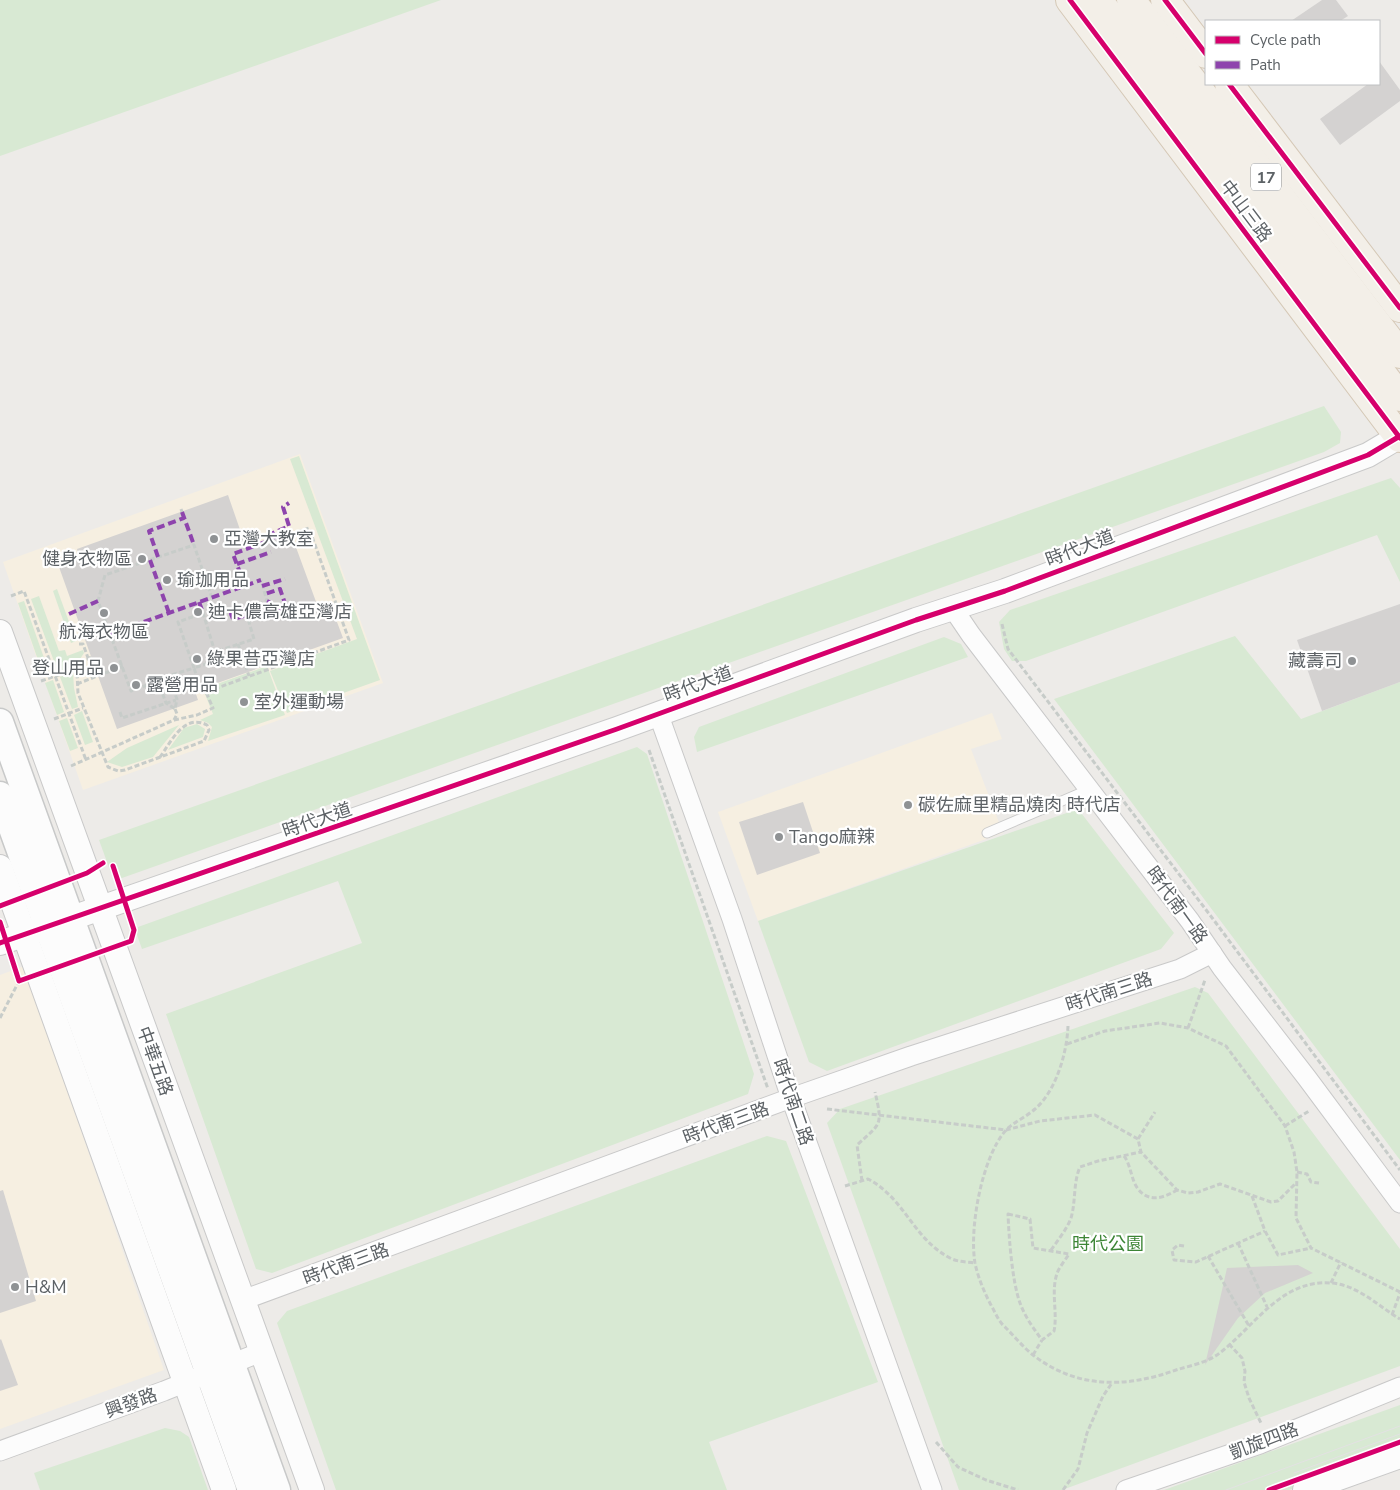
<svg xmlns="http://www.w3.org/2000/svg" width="1400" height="1490" font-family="'Nunito Sans','Noto Sans TC',sans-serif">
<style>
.commercial{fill:#f6efe1}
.green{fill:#d8e9d3}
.building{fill:#d4d2d1}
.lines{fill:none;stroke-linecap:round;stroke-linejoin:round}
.service-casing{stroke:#c9c9c9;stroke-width:11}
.minor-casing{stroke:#c9c9c9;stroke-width:21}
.tertiary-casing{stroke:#c9c9c9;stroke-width:26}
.secondary-casing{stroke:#c8c9c9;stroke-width:29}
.primary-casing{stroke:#d5c8b6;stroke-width:30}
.path{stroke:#c7ccc9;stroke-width:3;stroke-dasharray:5 2.5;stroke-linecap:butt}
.service{stroke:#fcfcfc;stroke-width:9}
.minor{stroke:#fcfcfc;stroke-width:19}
.tertiary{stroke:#fcfcfc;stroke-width:24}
.secondary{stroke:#fcfcfc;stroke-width:26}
.primary{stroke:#f3efe8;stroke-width:28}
.tram{stroke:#e3e2e3;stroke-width:1}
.quiet{stroke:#8e44ad;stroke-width:4;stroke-dasharray:8 4;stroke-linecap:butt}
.cycleway-casing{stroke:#fff;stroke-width:8}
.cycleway{stroke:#d6006c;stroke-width:5}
.poi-dot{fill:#8f9294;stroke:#fff;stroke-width:2}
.labels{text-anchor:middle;stroke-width:4.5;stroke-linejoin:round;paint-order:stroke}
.shield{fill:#fff;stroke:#8e9194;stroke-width:1}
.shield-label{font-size:16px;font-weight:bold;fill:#5d6266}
.street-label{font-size:18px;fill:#5d6266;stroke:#fff}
.poi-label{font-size:18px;fill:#5d6266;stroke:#fff;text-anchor:start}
.park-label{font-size:18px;fill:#3c8535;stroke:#fff}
</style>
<rect width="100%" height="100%" fill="#edebe8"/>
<g class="commercial">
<path d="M300,454L383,683L83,790L3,562Z"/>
<path d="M992,713L1002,739L971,749L1003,833L758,921L718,812Z"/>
<path d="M24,966L164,1370L0,1429V975Z"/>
</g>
<g class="green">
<path d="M0,0H441L0,156Z"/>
<path d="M1324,406L1341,432L1340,443L1324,452L122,878L111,873L99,840Z"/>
<path d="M299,456L380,680L287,713L270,671L357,639L290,459Z"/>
<path d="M1391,478L1400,488V582L1377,535L1026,661H1012L1004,649L999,622L1010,610Z"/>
<path d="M57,589L76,641L71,643L53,591Z"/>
<path d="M39,596L59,651L65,650L67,656L83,650L84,653L76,665L58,672L31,599Z"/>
<path d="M24,601L50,675L44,677L18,603Z"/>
<path d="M1235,636L1301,719L1400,682V1160L1054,699Z"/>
<path d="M944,637L961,644L968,657L697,752L694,737L699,727Z"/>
<path d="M267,666L285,715L208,741L212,727L208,723L200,720L213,714L203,689Z"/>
<path d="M73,672L74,688L78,707L72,709L60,677Z"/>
<path d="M53,680L64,712L57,715L45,683Z"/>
<path d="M82,711L93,742L85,745L74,715Z"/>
<path d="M67,718L78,748L70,751L59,721Z"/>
<path d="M197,724L205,729L203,737L168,750L184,728Z"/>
<path d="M179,725L153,757L122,767L107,762L127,748Z"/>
<path d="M637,747L647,754L653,772L754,1074L748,1094L272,1273L256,1269L166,1014L362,943L338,881L142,949L137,935L138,927Z"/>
<path d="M1078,809L1174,933L1161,949L827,1071L809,1062L758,921Z"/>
<path d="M1195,987L1208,993L1400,1249V1366L1062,1490H959L827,1123L840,1109Z"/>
<path d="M767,1136L786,1141L878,1382L709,1442L727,1490H336L277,1323L287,1311Z"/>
<path d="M1400,1405V1450L1289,1490H1164Z"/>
<path d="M165,1428L180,1431L189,1437L208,1490H40L34,1473Z"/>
</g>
<g class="building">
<path d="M1322,0H1336L1348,16L1340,21H1291Z"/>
<path d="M1379,61L1400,90V101L1340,145L1320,119L1368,84H1379Z"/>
<path d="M228,495L246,547L290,531L322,618L334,614L343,638L195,691L198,700L117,729L59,567L80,559L77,549Z"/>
<path d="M1400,604V682L1322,711L1297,640Z"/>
<path d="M803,802L820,853L757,875L739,822Z"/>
<path d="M3,1190L36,1301L0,1313V1191Z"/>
<path d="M1298,1265L1313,1273L1265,1293L1238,1318L1205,1365L1227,1268Z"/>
<path d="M1,1339L18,1385L0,1391V1340Z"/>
</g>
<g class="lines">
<g class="service-casing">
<path id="service" d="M987,833L1090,789"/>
</g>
<g class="minor-casing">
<g id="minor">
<path d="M952,607L971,635L1190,921L1222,968L1307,1078L1400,1203"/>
<path d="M658,713L732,919L791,1098L932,1490"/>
<path d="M243,1300L791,1098L911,1056L1180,969L1212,953"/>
<path d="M0,1451L164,1391L261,1352"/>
<path d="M1126,1490L1260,1444L1400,1387"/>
</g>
</g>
<g class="tertiary-casing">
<g id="tertiary">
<path d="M0,632L312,1490"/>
<path d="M0,867L224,1490"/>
<path d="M0,943L617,729L916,620L1005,591L1368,455L1400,436"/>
<path d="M1305,1490L1400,1456"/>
</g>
</g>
<g class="secondary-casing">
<g id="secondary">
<path d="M0,722L277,1490"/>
<path d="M0,795L251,1490"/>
</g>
</g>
<g class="primary-casing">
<g id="primary">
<path d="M1070,0L1400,438"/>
<path d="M1098,0L1400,397"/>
<path d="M1131,0L1400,354"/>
<path d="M1165,0L1206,54"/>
<path d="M1229,84L1400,308"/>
</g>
</g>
<g class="path">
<path d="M181,509L182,512"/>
<path d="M268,541L275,539"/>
<path d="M11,596L24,591L86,760"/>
<path d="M212,598L194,545L105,575L98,601L131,691L158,681L166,703L175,709L177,699L168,676L194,668L178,622L203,613L215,652L254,639L245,609L267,601L261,580"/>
<path d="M1002,624L1008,649L1213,919L1400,1170"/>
<path d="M79,644H83L88,658"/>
<path d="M238,644L249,676"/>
<path d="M270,655L274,668"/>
<path d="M91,657L81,664L77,673L78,693L108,767L118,771L125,770L204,741L209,730L207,725C184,713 171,742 160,757"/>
<path d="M41,681L79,668"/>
<path d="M77,684L123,666"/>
<path d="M206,692L201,689L194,668L218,660L215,652"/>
<path d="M120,712L122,718L176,700"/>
<path d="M54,719L83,708"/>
<path d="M174,720L197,715L213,708L206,692L349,640L309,528L280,538"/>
<path d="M649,750L768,1089"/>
<path d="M71,766L174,720L177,714L175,709"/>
<path d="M0,1018L19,981L22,983"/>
<path d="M1068,1026C1067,1053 1056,1091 1035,1109C1026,1117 1014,1122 1006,1130C982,1157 969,1228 975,1263C978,1278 985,1294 992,1307C996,1314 999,1322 1005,1327C1014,1336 1023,1347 1033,1355C1077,1389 1126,1388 1176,1370C1189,1366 1205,1363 1217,1355C1253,1329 1280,1279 1331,1283C1358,1285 1378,1306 1400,1319"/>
<path d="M1188,1028L1205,980"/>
<path d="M1067,1044L1105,1031L1160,1023L1188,1028L1226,1046L1285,1126L1294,1152L1297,1172L1296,1218L1311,1248L1400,1292"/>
<path d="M827,1109L1006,1130L1040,1121L1095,1115L1138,1139L1141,1152L1177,1190L1188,1193L1198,1192L1220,1184L1271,1202L1278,1201L1296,1183"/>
<path d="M1285,1126L1309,1111"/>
<path d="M1138,1139L1155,1112"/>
<path d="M1124,1156C1131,1165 1131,1180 1138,1189C1149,1203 1164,1198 1177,1190"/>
<path d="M1297,1172L1307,1174L1311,1182L1319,1183"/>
<path d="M862,1181L857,1145C881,1123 883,1126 875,1092"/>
<path d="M845,1186L868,1179C906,1199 913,1240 952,1259C959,1262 968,1262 975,1263"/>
<path d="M1252,1196L1265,1231L1278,1255L1311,1248"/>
<path d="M1008,1214L1030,1219L1033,1248L1069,1254C1066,1259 1061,1265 1058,1271C1050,1290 1058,1312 1054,1331L1042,1340C1034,1329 1025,1317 1020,1303C1012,1281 1009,1238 1008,1214Z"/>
<path d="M1238,1243L1267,1307"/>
<path d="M1184,1246L1178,1245L1172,1250L1174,1260L1196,1262L1265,1231"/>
<path d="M1051,1250C1058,1240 1067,1229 1071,1218C1076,1201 1073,1183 1080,1167L1098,1161L1141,1152"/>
<path d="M1208,1256L1249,1326"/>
<path d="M1331,1283L1341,1262"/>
<path d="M1392,1315L1400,1293"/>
<path d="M1229,1344L1242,1358L1245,1371L1244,1382L1249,1398L1261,1423"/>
<path d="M1033,1355L1042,1340"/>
<path d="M936,1442L958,1467L986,1480L1018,1490"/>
<path d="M1063,1490L1078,1469L1087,1433L1103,1396L1112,1383"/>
</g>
<use href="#service" class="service"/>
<use href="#minor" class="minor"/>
<use href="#tertiary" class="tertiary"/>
<use href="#secondary" class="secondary"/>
<use href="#primary" class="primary"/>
<g class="tram">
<path d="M1294,1473L1400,1434"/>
<path d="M1226,1490L1400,1426"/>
</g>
<g class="quiet">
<path d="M182,512L194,545"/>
<path d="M275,539L273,533L289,526L283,507L289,503"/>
<path d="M158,557L149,531L184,518"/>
<path d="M150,560L169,613"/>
<path d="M237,564L271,552"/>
<path d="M245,586L233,554L268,541"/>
<path d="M262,586L285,579"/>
<path d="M267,601L271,603L274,613"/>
<path d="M199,602L203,613"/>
<path d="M251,607L255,618L287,609L280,589L265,594"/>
<path d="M245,609L231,614L233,619L247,615"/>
<path d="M69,614L98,601"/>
<path d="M110,634L261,580"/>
</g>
<g class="cycleway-casing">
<g id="cycleway">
<path d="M1070,0L1400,438"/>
<path d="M1165,0L1206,54"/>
<path d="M1229,84L1400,308"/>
<path d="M0,906L87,873L103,863"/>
<path d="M0,922L19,981L131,941L134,930L113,866"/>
<path d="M0,943L617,729L916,620L1005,591L1368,455L1400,436"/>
<path d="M1269,1490L1400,1442"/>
</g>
</g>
<use href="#cycleway" class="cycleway"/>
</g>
<g class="poi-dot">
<circle cx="214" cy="539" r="5"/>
<circle cx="142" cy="559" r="5"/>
<circle cx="167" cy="580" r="5"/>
<circle cx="198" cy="612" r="5"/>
<circle cx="104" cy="613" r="5"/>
<circle cx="197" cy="659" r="5"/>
<circle cx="1352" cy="661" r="5"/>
<circle cx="114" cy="668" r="5"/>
<circle cx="136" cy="685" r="5"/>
<circle cx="244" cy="702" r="5"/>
<circle cx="908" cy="805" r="5"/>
<circle cx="779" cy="837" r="5"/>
<circle cx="15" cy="1287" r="5"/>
</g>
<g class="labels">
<rect class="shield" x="1251" y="163.5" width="30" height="27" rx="4"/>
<g class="shield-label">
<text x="1266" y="183">17</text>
</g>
<g class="street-label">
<text transform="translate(1246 211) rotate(53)" y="6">中山三路</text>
<text transform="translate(1080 548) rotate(-21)" y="6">時代大道</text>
<text transform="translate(698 684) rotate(-20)" y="6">時代大道</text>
<text transform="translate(317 820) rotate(-19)" y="6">時代大道</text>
<text transform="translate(1177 905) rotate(54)" y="6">時代南一路</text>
<text transform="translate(1109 992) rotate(-18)" y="6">時代南三路</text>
<text transform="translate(155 1061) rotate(70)" y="6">中華五路</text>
<text transform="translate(793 1102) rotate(71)" y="6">時代南二路</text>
<text transform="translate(726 1123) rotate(-20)" y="6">時代南三路</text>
<text transform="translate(346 1264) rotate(-20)" y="6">時代南三路</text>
<text transform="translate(131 1403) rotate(-20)" y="6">興發路</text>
<text transform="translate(1264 1441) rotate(-21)" y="6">凱旋四路</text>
</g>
<g class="poi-label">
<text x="224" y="545">亞灣大教室</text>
<text x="132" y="565" text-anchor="end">健身衣物區</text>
<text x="177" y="586">瑜珈用品</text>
<text x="208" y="618">迪卡儂高雄亞灣店</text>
<text x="104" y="638" text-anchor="middle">航海衣物區</text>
<text x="207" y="665">綠果昔亞灣店</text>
<text x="1342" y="667" text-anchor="end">藏壽司</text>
<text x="104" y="674" text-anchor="end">登山用品</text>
<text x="146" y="691">露營用品</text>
<text x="254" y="708">室外運動場</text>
<text x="918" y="811">碳佐麻里精品燒肉 時代店</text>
<text x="789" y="843">Tango麻辣</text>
<text x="25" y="1293">H&amp;M</text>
</g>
<g class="park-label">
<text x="1108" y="1250">時代公園</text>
</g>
</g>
<rect x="1205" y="20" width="175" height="65" fill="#ffffff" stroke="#bec0c2"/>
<rect x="1215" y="36" width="25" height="8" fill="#d6006c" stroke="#bec0c2"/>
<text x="1250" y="45" font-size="15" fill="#5d6266">Cycle path</text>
<rect x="1215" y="61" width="25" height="8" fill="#8e44ad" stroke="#bec0c2"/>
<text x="1250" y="70" font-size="15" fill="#5d6266">Path</text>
</svg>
